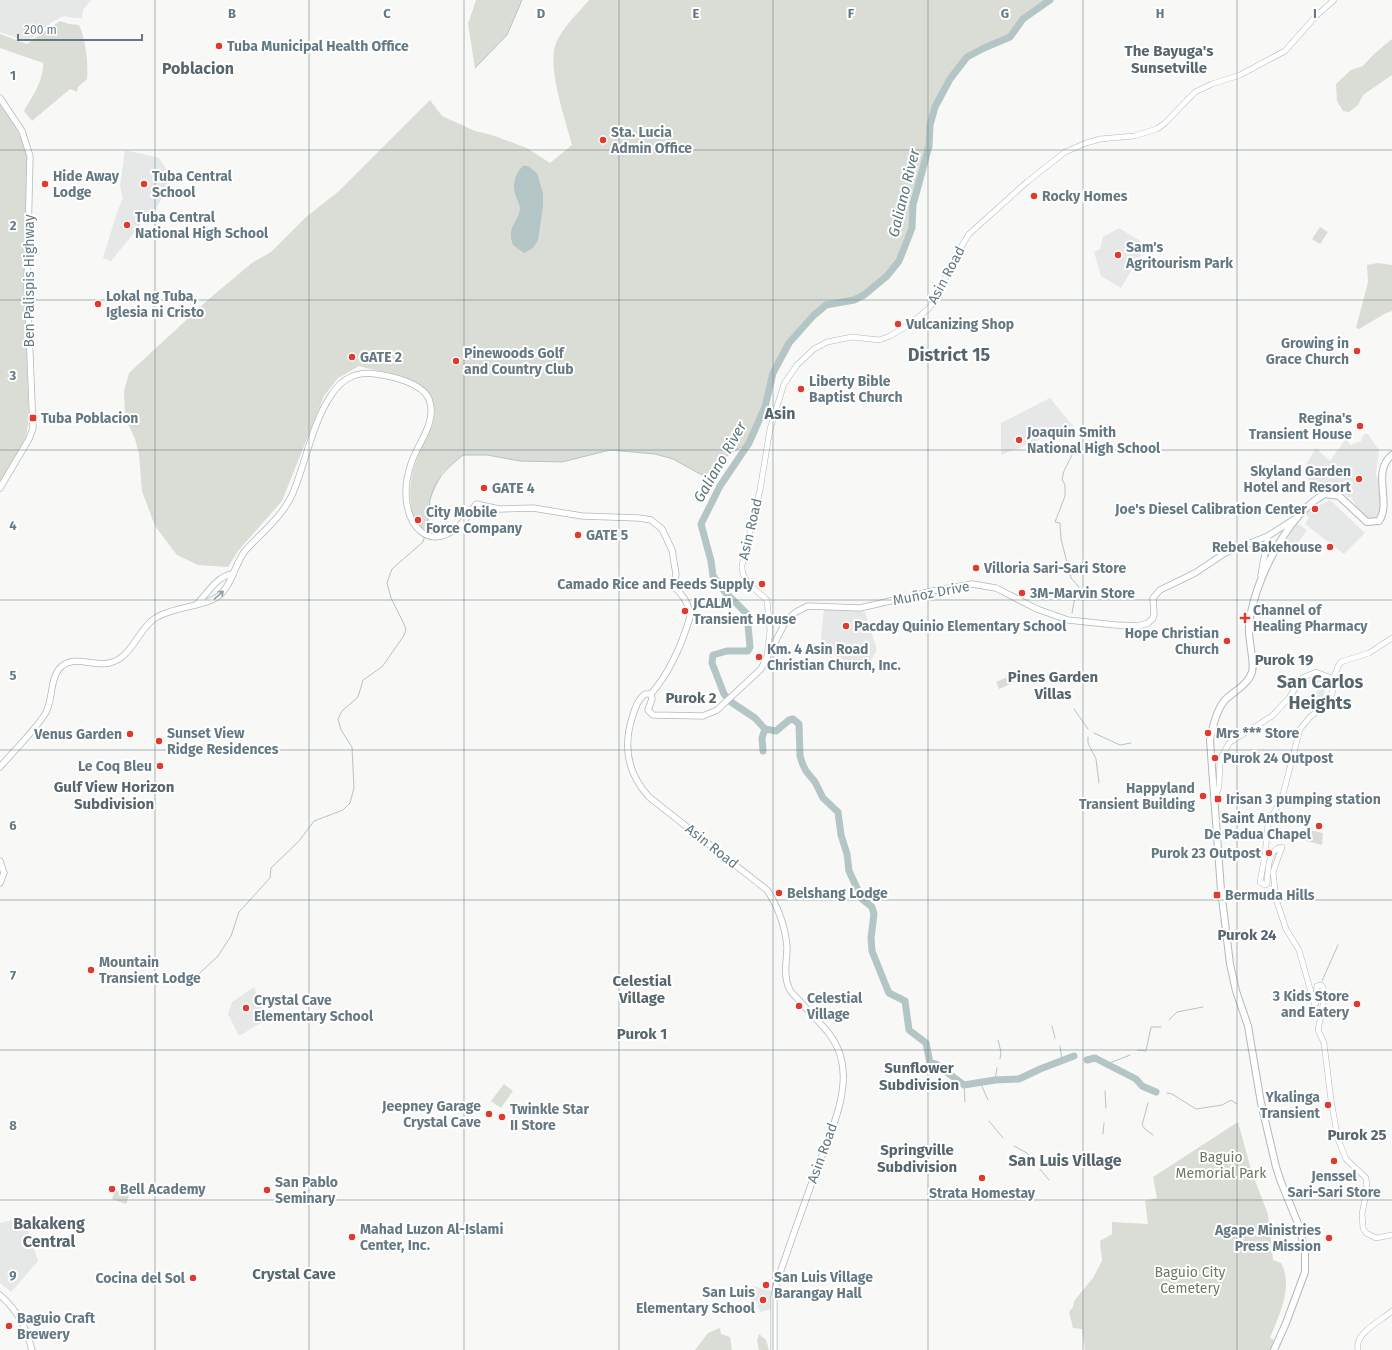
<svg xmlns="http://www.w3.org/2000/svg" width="1392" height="1350" font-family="'Fira Sans',sans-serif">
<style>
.built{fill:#e6e8e7}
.green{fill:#d9ddd5}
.water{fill:#b4c5c6}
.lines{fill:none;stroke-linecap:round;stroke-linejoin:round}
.stream{stroke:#b4c5c6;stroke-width:1}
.river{stroke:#b4c5c6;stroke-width:7}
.secondary-casing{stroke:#afb8bb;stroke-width:6}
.primary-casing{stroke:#b1b8bb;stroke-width:7}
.highway-casing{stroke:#b3b8bb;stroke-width:8}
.secondary{stroke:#fff;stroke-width:5}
.primary{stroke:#fff;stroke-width:5.5}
.highway{stroke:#fff;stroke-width:6}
.oneway{stroke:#92a1a7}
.grid{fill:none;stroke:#647981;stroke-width:1;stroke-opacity:0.55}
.poi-dot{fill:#e2392d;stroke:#fff;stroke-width:1.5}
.labels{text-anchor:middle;stroke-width:4;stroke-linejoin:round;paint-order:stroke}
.poi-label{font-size:14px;font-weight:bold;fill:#647981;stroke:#fff;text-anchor:start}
.street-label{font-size:14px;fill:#647981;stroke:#fff}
.park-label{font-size:14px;fill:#6a7963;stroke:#fff}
.neighbourhood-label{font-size:15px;font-weight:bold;fill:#56666c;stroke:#fff}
.water-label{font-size:15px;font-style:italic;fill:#5e787b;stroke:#fff}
.quarter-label{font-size:16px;font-weight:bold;fill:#56666c;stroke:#fff}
.district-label{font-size:18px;font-weight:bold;fill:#56666c;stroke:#fff}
.grid-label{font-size:13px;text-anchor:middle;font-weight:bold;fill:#647981;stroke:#fff;stroke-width:4;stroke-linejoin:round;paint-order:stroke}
</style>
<rect width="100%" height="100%" fill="#f8f8f6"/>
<g class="built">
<path d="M0,0H91L83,10L82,18H73L64,16L52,22L37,34L26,41L0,32Z"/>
<path d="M125,150L159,158L166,169L168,182L162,198L152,215L146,218L111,261L103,258L117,212L123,198L120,186Z"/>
<path d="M1119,228L1147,245L1121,288L1101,276L1094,252L1100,249L1103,237Z"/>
<path d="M1050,398L1073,426L1001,455V423Z"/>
<path d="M1350,433L1351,435L1348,438V442L1351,445L1361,441L1364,434H1368L1379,450L1376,474L1380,484L1382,509L1375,519L1372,520L1364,515L1357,508L1351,497H1348L1342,493L1329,488L1326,491L1324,490L1319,493L1303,473V470L1316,448L1330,461Z"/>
<path d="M1330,500L1365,533L1344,554L1305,524L1309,517L1304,514L1306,512Z"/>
<path d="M1297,523L1307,530L1295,547L1286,541Z"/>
<path d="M824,607L865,612L877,650L866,668L847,662L826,650L821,639Z"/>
<path d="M1314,677H1321L1326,683L1323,698L1316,697L1318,687L1304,683Z"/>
<path d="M254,987L266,1020L239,1036L228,1014L232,1002Z"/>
<path d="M20,1218L27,1227L38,1261L11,1292L0,1283V1223Z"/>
<path d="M753,1286L772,1291V1309L760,1312L757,1302L751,1298Z"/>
</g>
<g class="green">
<path d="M476,0H522L507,35L475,68L468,24Z"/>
<path d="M589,0H1050L1023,19L1010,37L984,48L968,57L950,79L935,107L930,125L929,146L913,205L912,228L899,261L887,276L864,295L854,300L826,305L813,316L789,343L773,373L765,407L749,443L732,452L707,473L702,475L673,459L655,454L610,450L562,462L520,461L487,455H463L442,473L430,500L427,530C419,528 416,522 413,515C407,495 411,470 420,452C425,441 432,430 434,418C436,409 433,398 427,392C411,373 381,373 359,366L338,378L324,396L282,501L238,551L228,567L198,565L177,555L155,526L142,491L139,454L135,439L125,417L124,391L129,373L210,298L252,263L271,252L306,217L339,191L430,100L442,116L475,131L492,135L527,148L550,163L572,145C566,121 545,63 557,41C564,26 578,13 589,0Z"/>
<path d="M60,21L69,24L79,25C85,37 89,65 87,79L78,87L77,92L70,89L32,121L24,111C32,97 44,80 43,63L0,48V34L27,44Z"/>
<path d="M1392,39V75L1363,95L1358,105L1349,112L1343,111L1337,101L1336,84L1351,70L1363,66L1374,54Z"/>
<path d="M0,104L12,121L21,138L28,161L24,280L29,421L25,440L0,485Z"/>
<path d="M1320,227L1328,232L1320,244L1312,239Z"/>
<path d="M1378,263L1392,265V311L1386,313L1359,329L1356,328L1368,282L1367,265Z"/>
<path d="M1012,675L1015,682L999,689L996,682Z"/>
<path d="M1305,829L1323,833L1322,845L1295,838L1300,832L1304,833Z"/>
<path d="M504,1084L513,1091L501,1108L491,1101Z"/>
<path d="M1238,1122L1252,1173L1268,1214L1273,1260L1281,1263C1294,1287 1279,1315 1270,1338L1274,1340L1270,1350H1085L1082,1329L1073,1328L1069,1312L1073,1307L1074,1301L1093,1278L1102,1261L1100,1241L1112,1234V1222L1148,1224L1145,1201L1157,1198L1153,1177Z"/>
<path d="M115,1190L129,1196L126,1204L112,1199Z"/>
<path d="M720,1328L721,1334L730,1337L732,1350H695L708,1333Z"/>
<path d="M759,1334L766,1340L769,1350H759L757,1341Z"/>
</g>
<path class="water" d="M523,166H528L537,173L543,193V207L538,240L533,248L524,253L513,245C506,226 518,224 520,209C520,203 516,199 515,193C512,184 516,172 523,166Z"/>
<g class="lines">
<g class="stream">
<path d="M475,68L507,35L522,0"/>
<path d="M426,532C429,521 428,511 430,500C435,479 447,468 463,455H487L520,461L562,462L610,450L655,454L673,459L702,475L707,473L732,452L749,443"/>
<path d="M1072,613L1075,597L1079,587L1071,578L1061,539L1060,523L1055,522L1065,496V485L1062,479L1064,471L1072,455"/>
<path d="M1074,709L1088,729"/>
<path d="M1094,733L1120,745L1131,743"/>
<path d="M1088,737V743L1096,759L1099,783"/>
<path d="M1322,981L1338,945"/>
<path d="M186,986L218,956L231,936L239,912L270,878L271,868L299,841L314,821L343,810L350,803L354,788L352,747L341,730L338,719L342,711L358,697L363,680L382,667L403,637L406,630L404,624L391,598L387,583L392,569L423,542L425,535"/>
<path d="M1169,1020L1177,1012L1203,1007"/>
<path d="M1052,1026L1055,1038"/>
<path d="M998,1040L1001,1052L1000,1059"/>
<path d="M1060,1046L1062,1060"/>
<path d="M1138,1050L1146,1051L1151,1027H1161"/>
<path d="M1107,1064L1130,1055"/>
<path d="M995,1080L997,1068"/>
<path d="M980,1082L988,1100"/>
<path d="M964,1085L965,1102"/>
<path d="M1105,1091L1106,1108"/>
<path d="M1167,1093L1172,1094L1196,1109L1222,1105L1231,1100L1237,1104"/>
<path d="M1148,1103L1142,1125L1145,1129L1153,1135"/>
<path d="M989,1121L1003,1138"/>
<path d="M1103,1134L1104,1123"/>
<path d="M1014,1146L1027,1153L1032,1159"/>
<path d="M1040,1169L1049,1180"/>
</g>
<g class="river">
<path d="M1050,0L1023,19L1010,37L984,48L967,57L950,79L935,107L930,125L929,146L913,205L912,228L899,261L887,276L864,295L854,300L826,305L813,316L789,343L773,373L765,407L749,443L720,486L701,524L711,561L713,576L726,593L747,614L750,647L748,651H727L713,655L712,663L724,694L731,702L755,718L765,729L776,731L789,720L793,719L799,724L800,756L803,765L806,771L815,782L823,798L838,812L841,835L847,854L849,871L862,899L872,907L874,914L871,938L872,951L886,986L889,993L905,1001L909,1030L926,1043L930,1063L936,1064L964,1085L995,1080L1019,1079L1040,1069L1074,1056"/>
<path d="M763,751L762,738L765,729"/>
<path d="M1087,1060L1095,1058L1136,1079L1142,1086L1156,1092"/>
</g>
<g class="secondary-casing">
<g id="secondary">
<path d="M767,656L770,631L767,600C756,590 741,581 742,565L760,490L770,429L784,384L797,365L814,349L827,342L852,337L879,340L890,336L913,322L929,308L936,299L955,257L969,234L1027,182L1065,152L1086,143L1100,139L1134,136L1157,129L1165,123L1195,92L1212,84L1240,75L1285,51L1316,16L1334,0"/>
<path d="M1331,681C1338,674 1335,668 1341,662L1369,653L1392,638"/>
<path d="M1214,800L1219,787L1220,760L1229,743L1272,716L1289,698L1302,678L1316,672L1329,677L1334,686L1329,703L1310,717L1300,729L1282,798L1268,824L1265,855L1260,882L1265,885L1267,884C1268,873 1267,849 1282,847L1273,872L1276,899L1286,929L1299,950L1314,1003H1316L1317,986L1321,985L1323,987L1324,1000L1318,1030L1324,1043L1331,1100L1338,1139L1346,1159L1366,1178L1367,1189L1362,1214L1363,1228L1366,1233L1376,1238L1392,1235"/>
<path d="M1358,1350C1354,1333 1381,1321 1392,1311"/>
</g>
</g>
<g class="primary-casing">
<g id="primary">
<path d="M0,98L22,131L30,156L27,282L33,428L29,439L0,488"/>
<path d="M1261,575L1268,536"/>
<path d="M197,604C207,594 217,576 232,574"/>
<path d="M651,694L652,699L648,710L653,715L703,716L717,710L761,669L786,621L796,612L808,606L860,608L933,591L972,584L996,588L1037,609L1068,620L1116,625L1138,626L1148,623L1153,618L1154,614L1153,598L1160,590L1195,573L1225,553L1268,536L1296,518"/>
<path d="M651,694H645C637,700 635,709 632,718C623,747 628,774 649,797L767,890C779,908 785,925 787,947C787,960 783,975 789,988C791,993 796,997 799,1000C814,1019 835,1033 841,1058C851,1094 827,1140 815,1174C802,1210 789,1246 777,1282L774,1297V1350"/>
<path d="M0,767C10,755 43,722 47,710C53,697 50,676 62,666C76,655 94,667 109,663C132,658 137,631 154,619C172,606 210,607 222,593C233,581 235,564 245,551C261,533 282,517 292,495C306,463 312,422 332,394C342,378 358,371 376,374C392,376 422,383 429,399C438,422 417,444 411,464C391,522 435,572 476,504L499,509L533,508L582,516L639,518L651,520L662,529L672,550L676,574L674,587C684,596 689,604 690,617C682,644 670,672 651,694"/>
<path d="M0,861L4,873L0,883"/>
<path d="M0,1295C18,1311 26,1327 32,1350"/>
</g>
</g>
<g class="highway-casing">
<path id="highway" d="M1274,1350L1286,1323L1305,1272V1251L1299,1226L1281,1182L1276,1167L1261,1103L1248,1026L1236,991L1230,964L1221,890L1210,740C1213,726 1216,711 1225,700C1234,691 1248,685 1252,672C1255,663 1248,640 1249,627C1252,585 1287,514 1325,494L1339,496L1367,522L1379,521C1392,502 1371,472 1392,455"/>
</g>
<use href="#secondary" class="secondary"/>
<use href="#primary" class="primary"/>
<use href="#highway" class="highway"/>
</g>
<defs><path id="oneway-shaft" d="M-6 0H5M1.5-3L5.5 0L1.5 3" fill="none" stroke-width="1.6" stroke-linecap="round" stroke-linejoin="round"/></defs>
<use class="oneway" href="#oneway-shaft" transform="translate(219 595) rotate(-41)"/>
<path class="grid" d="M155,0V1350M309,0V1350M464,0V1350M619,0V1350M773,0V1350M928,0V1350M1083,0V1350M1237,0V1350M0,150H1392M0,300H1392M0,450H1392M0,600H1392M0,750H1392M0,900H1392M0,1050H1392M0,1200H1392"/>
<g class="poi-dot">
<circle cx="219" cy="46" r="4"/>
<circle cx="603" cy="140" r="4"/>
<circle cx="45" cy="184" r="4"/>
<circle cx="144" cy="184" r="4"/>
<circle cx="1034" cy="196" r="4"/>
<circle cx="127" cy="225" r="4"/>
<circle cx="1118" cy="255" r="4"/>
<circle cx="98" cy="304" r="4"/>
<circle cx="898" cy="324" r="4"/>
<circle cx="1357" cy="351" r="4"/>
<circle cx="352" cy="357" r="4"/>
<circle cx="456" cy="361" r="4"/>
<circle cx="801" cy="389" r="4"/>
<rect x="29" y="414" width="8" height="8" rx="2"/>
<circle cx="1360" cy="426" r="4"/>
<circle cx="1019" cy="440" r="4"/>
<circle cx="1359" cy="479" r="4"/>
<circle cx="484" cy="488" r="4"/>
<circle cx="1315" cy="509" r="4"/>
<circle cx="418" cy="520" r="4"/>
<circle cx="578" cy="535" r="4"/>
<circle cx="1330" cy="547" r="4"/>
<circle cx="976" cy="568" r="4"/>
<circle cx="762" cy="584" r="4"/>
<circle cx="1022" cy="593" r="4"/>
<circle cx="685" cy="611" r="4"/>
<path d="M1243 612h4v4h4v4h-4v4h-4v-4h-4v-4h4z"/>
<circle cx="846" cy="626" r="4"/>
<circle cx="1227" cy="641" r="4"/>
<circle cx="759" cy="657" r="4"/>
<circle cx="1208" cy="733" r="4"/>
<circle cx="130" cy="734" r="4"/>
<circle cx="159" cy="741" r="4"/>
<circle cx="1215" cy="758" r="4"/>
<circle cx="160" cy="766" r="4"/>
<circle cx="1203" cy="796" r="4"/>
<rect x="1214" y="795" width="8" height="8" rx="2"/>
<circle cx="1319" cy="826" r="4"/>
<circle cx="1269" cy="853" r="4"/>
<circle cx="779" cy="893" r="4"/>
<rect x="1213" y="891" width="8" height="8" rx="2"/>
<circle cx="91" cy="970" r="4"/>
<circle cx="1357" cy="1004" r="4"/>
<circle cx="799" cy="1006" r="4"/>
<circle cx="246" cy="1008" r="4"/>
<circle cx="1328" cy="1105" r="4"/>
<circle cx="489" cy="1114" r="4"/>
<circle cx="502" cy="1117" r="4"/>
<circle cx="1334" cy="1161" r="4"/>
<circle cx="982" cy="1178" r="4"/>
<circle cx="112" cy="1189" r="4"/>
<circle cx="267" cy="1190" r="4"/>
<circle cx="352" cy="1237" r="4"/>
<circle cx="1329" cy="1238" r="4"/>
<circle cx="193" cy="1278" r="4"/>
<circle cx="766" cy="1285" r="4"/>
<circle cx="763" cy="1300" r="4"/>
<circle cx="9" cy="1326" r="4"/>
</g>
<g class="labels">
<g class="poi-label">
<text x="227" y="51">Tuba Municipal Health Office</text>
<text x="611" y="137">Sta. Lucia<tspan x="611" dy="16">Admin Office</tspan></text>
<text x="53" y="181">Hide Away<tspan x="53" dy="16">Lodge</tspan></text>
<text x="152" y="181">Tuba Central<tspan x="152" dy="16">School</tspan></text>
<text x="1042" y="201">Rocky Homes</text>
<text x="135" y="222">Tuba Central<tspan x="135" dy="16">National High School</tspan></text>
<text x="1126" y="252">Sam's<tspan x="1126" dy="16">Agritourism Park</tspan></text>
<text x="106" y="301">Lokal ng Tuba,<tspan x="106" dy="16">Iglesia ni Cristo</tspan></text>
<text x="906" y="329">Vulcanizing Shop</text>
<text x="1349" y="348" text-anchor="end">Growing in<tspan x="1349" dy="16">Grace Church</tspan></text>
<text x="464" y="358">Pinewoods Golf<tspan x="464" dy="16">and Country Club</tspan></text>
<text x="360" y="362">GATE 2</text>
<text x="809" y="386">Liberty Bible<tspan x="809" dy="16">Baptist Church</tspan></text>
<text x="41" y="423">Tuba Poblacion</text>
<text x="1352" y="423" text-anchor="end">Regina's<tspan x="1352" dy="16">Transient House</tspan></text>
<text x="1027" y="437">Joaquin Smith<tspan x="1027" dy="16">National High School</tspan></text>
<text x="1351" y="476" text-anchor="end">Skyland Garden<tspan x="1351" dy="16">Hotel and Resort</tspan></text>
<text x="492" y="493">GATE 4</text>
<text x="1307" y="514" text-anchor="end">Joe's Diesel Calibration Center</text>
<text x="426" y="517">City Mobile<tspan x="426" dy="16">Force Company</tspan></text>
<text x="586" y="540">GATE 5</text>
<text x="1322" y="552" text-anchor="end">Rebel Bakehouse</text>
<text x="984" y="573">Villoria Sari-Sari Store</text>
<text x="754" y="589" text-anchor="end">Camado Rice and Feeds Supply</text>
<text x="1030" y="598">3M-Marvin Store</text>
<text x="693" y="608">JCALM<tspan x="693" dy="16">Transient House</tspan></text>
<text x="1253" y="615">Channel of<tspan x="1253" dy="16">Healing Pharmacy</tspan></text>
<text x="854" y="631">Pacday Quinio Elementary School</text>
<text x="1219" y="638" text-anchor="end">Hope Christian<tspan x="1219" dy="16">Church</tspan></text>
<text x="767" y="654">Km. 4 Asin Road<tspan x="767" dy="16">Christian Church, Inc.</tspan></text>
<text x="167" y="738">Sunset View<tspan x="167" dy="16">Ridge Residences</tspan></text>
<text x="1216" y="738">Mrs *** Store</text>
<text x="122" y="739" text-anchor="end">Venus Garden</text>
<text x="1223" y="763">Purok 24 Outpost</text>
<text x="152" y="771" text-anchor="end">Le Coq Bleu</text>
<text x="1195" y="793" text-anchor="end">Happyland<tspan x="1195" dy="16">Transient Building</tspan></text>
<text x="1226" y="804">Irisan 3 pumping station</text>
<text x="1311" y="823" text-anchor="end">Saint Anthony<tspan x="1311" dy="16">De Padua Chapel</tspan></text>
<text x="1261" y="858" text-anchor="end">Purok 23 Outpost</text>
<text x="787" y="898">Belshang Lodge</text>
<text x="1225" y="900">Bermuda Hills</text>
<text x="99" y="967">Mountain<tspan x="99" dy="16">Transient Lodge</tspan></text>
<text x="1349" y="1001" text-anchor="end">3 Kids Store<tspan x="1349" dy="16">and Eatery</tspan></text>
<text x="807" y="1003">Celestial<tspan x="807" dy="16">Village</tspan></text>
<text x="254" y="1005">Crystal Cave<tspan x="254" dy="16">Elementary School</tspan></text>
<text x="1320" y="1102" text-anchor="end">Ykalinga<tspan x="1320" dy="16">Transient</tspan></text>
<text x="481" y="1111" text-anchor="end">Jeepney Garage<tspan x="481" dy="16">Crystal Cave</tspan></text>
<text x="510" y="1114">Twinkle Star<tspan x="510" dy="16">II Store</tspan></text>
<text x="1334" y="1181" text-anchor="middle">Jenssel<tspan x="1334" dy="16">Sari-Sari Store</tspan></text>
<text x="275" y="1187">San Pablo<tspan x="275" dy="16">Seminary</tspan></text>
<text x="120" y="1194">Bell Academy</text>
<text x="982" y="1198" text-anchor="middle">Strata Homestay</text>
<text x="360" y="1234">Mahad Luzon Al-Islami<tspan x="360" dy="16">Center, Inc.</tspan></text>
<text x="1321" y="1235" text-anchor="end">Agape Ministries<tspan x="1321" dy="16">Press Mission</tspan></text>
<text x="774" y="1282">San Luis Village<tspan x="774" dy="16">Barangay Hall</tspan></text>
<text x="185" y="1283" text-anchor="end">Cocina del Sol</text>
<text x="755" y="1297" text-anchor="end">San Luis<tspan x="755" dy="16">Elementary School</tspan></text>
<text x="17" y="1323">Baguio Craft<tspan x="17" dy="16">Brewery</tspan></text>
</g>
<g class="street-label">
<text transform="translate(946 275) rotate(-62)" y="5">Asin Road</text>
<text transform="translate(29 281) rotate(-90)" y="5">Ben Palispis Highway</text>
<text transform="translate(750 529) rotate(-77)" y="5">Asin Road</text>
<text transform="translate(931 593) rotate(-11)" y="5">Muñoz Drive</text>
<text transform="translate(712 846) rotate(38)" y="5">Asin Road</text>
<text transform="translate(822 1153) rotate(-70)" y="5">Asin Road</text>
</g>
<g class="park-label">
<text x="1221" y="1162">Baguio<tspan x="1221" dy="16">Memorial Park</tspan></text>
<text x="1190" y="1277">Baguio City<tspan x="1190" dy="16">Cemetery</tspan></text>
</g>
<g class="neighbourhood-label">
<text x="1169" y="56">The Bayuga's<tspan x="1169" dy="17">Sunsetville</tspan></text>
<text x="1284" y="665">Purok 19</text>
<text x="1053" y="682">Pines Garden<tspan x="1053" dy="17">Villas</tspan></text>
<text x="691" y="703">Purok 2</text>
<text x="114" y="792">Gulf View Horizon<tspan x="114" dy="17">Subdivision</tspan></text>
<text x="1247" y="940">Purok 24</text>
<text x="642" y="986">Celestial<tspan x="642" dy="17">Village</tspan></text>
<text x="642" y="1039">Purok 1</text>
<text x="919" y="1073">Sunflower<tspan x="919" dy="17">Subdivision</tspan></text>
<text x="1357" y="1140">Purok 25</text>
<text x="917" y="1155">Springville<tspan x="917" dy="17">Subdivision</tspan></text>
<text x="294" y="1279">Crystal Cave</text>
</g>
<g class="water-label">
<text transform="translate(904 193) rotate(-76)" y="5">Galiano River</text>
<text transform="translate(720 462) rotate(-60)" y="5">Galiano River</text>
</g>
<g class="quarter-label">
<text x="198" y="74">Poblacion</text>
<text x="780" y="419">Asin</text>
<text x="1065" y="1166">San Luis Village</text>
<text x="49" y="1229">Bakakeng<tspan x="49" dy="18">Central</tspan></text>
</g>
<g class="district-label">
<text x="949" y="361">District 15</text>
<text x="1320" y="688">San Carlos<tspan x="1320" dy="21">Heights</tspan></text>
</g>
</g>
<g class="grid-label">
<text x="232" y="18">B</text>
<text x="387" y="18">C</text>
<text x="541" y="18">D</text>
<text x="696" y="18">E</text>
<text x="851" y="18">F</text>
<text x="1005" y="18">G</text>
<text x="1160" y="18">H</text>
<text x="1315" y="18">I</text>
<text x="13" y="80">1</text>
<text x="13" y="230">2</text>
<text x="13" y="380">3</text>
<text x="13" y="530">4</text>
<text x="13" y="680">5</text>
<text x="13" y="830">6</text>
<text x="13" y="980">7</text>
<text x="13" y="1130">8</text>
<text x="13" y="1280">9</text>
</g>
<path d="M18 34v6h124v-6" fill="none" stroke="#647981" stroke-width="2"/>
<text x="24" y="34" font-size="12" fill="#647981" stroke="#ffffff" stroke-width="3" paint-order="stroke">200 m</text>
</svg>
